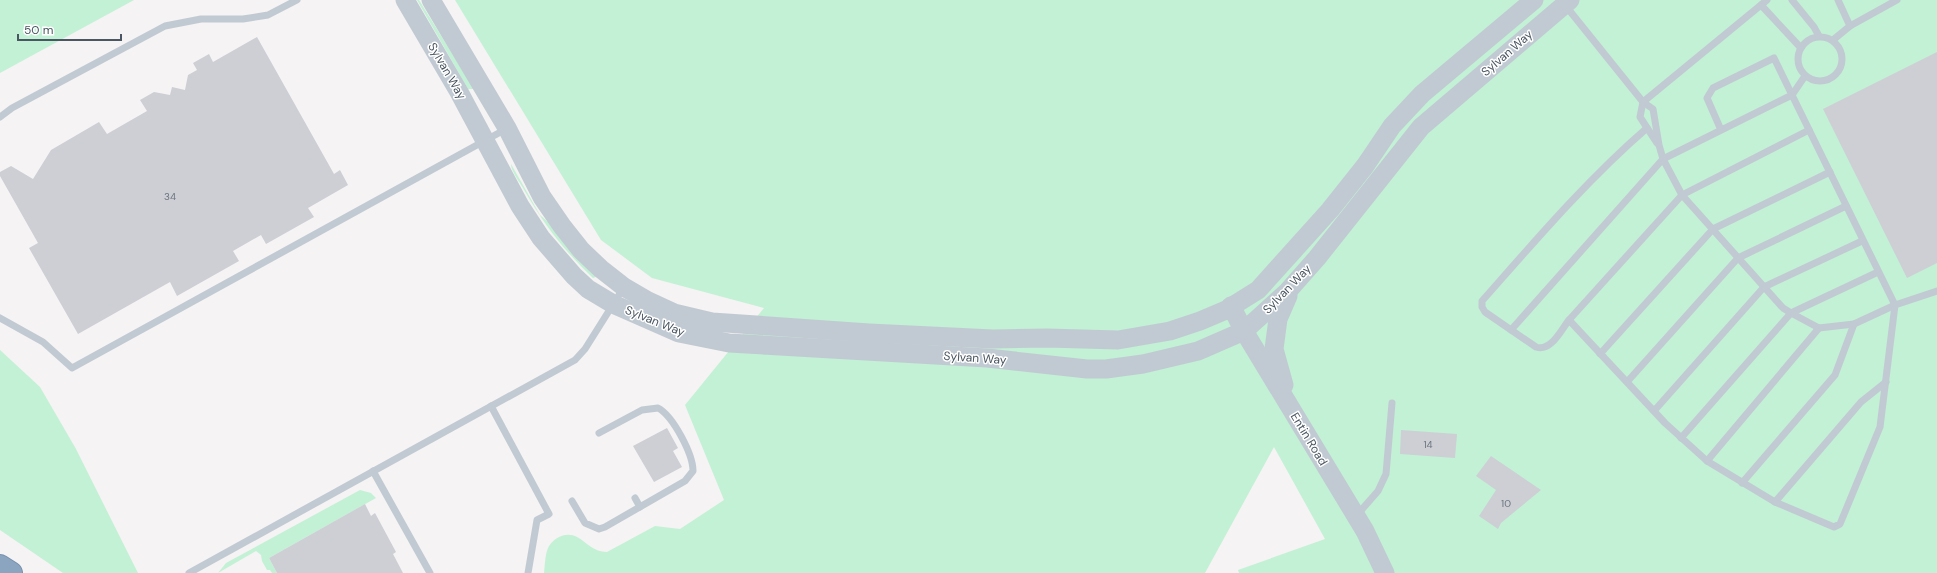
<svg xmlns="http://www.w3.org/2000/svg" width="1937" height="573" font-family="'DM Sans',sans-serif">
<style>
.green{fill:#c3f1d5}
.building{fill:#cdcfd5}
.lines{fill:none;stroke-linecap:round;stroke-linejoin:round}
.motorway-casing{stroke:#7690ad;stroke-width:24}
.service{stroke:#c1cad2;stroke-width:7}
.tertiary{stroke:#c1cad2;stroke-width:19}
.motorway{stroke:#8ba5c1;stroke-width:22}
.labels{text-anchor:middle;stroke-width:3;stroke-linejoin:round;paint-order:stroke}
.number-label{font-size:10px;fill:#6b747e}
.street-label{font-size:12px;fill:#4a5661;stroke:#fff}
</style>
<rect width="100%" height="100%" fill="#f5f3f3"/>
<g class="green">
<path d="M0,0H134L0,73Z"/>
<path d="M417,0H419L474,89H468Z"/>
<path d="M455,0H1937V573H1239L1238,570L1325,539L1274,447L1205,573H544C545,565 545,555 548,548C553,538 566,531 577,537C588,543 593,552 607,552L655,526L680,529L724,500L685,405L764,308L652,278L601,240Z"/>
<path d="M511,164L540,215L563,235L596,277L593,278C562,248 545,226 523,188C519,181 511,171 511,164Z"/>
<path d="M0,350L40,387L76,449L138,573H63L0,530Z"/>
<path d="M360,490L371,493L376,498L269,558L277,573H272L270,570H267L262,561L261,555L256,551L218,573L226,563Z"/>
</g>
<g class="building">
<path d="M257,37L334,174L340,170L348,185L308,208L314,217L266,244L261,235L233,251L239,261L177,296L170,282L78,334L29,248L38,243L0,176V172L11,166L33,179L51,150L99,122L107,134L147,111L140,100L154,92L170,95L172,87L185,90L188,75L197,70L193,63L209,54L213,62Z"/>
<path d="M1937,52V263L1907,278L1823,109Z"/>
<path d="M667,428L678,448L673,451L682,467L654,482L633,446Z"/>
<path d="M1401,430L1457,434L1455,458L1400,454Z"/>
<path d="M1491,456L1541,490L1501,523L1498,529L1479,516L1496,490L1476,476Z"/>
<path d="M365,504L371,516L375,513L396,552L393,554L403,573H277L269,558Z"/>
</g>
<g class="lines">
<g class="motorway-casing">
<path id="motorway" d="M0,566L11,573"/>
</g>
<g class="service">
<path d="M1792,0L1814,27L1819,36"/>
<path d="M1565,5L1643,102L1653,109L1659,145L1663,159L1682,195L1783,308L1791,313L1819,328L1854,324L1895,305L1937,291"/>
<path d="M1761,5L1801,48"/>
<path d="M1850,26L1897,0"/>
<circle cx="1820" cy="59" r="22"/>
<path d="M1833,40L1850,26L1838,0"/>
<path d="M0,117L12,108L165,26L201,19H243L268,15L297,0"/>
<path d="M1647,128C1587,180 1535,241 1482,301V307L1485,312L1536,347C1551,352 1561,330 1569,320L1665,423L1707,461L1775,502L1834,527L1840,524L1880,427L1895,305L1792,95L1805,76"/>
<path d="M1657,143L1640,117L1643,102L1767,0"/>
<path d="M0,318L43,342L72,368L506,129"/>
<path d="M1569,320L1682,195L1809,130"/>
<path d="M1511,330L1663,159L1792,95L1774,58L1713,88L1707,98L1721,130"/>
<path d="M1600,354L1713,229L1830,172"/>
<path d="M1627,382L1738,258L1846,206"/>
<path d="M491,406L549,514L537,520L528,573"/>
<path d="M1654,411L1764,287L1862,241"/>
<path d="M1681,438L1791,313L1878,272"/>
<path d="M1707,461L1819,328"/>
<path d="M373,471L430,573"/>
<path d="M1742,483L1835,375L1854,324"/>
<path d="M635,498L640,507"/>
<path d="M572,501L585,523L599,529L605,527L685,481L693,471C693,454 673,416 658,408L642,410L599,433"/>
<path d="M1775,502L1861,402L1886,382"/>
<path d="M1357,515L1378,491L1386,474L1392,403"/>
<path d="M189,573L575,360L585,349L624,287"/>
</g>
<g class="tertiary">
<path d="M405,0L459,92L520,206L541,238L574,276L588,289L613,304L679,333L729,343L987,358L1087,369H1106L1143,364L1198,351L1244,331L1287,292L1317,258L1421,127L1570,0"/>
<path d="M431,0L507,128L542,197L562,226L581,250L601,269L624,287L648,301L674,313L712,322L869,333L993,339L1047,338L1118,340L1170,331L1200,321L1226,310L1258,290L1330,210L1365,166L1392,126L1422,94L1534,0"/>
<path d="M1231,306L1244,331L1365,531L1385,573"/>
<path d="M1284,385L1274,349L1278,319L1288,296"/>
</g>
<use href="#motorway" class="motorway"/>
</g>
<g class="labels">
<g class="number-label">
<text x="170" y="200">34</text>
<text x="1428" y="448">14</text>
<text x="1506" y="507">10</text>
</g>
<g class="street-label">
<text transform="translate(1507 53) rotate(-41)" y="4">Sylvan Way</text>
<text transform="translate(447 71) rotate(60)" y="4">Sylvan Way</text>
<text transform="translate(1287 289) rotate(-46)" y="4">Sylvan Way</text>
<text transform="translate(655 321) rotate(22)" y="4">Sylvan Way</text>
<text transform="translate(975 358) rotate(4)" y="4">Sylvan Way</text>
<text transform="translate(1309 439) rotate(59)" y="4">Entin Road</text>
</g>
</g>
<path d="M18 34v6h103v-6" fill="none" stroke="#4a5661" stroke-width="2"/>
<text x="24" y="34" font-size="12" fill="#4a5661" stroke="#ffffff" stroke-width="3" paint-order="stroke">50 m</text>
</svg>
